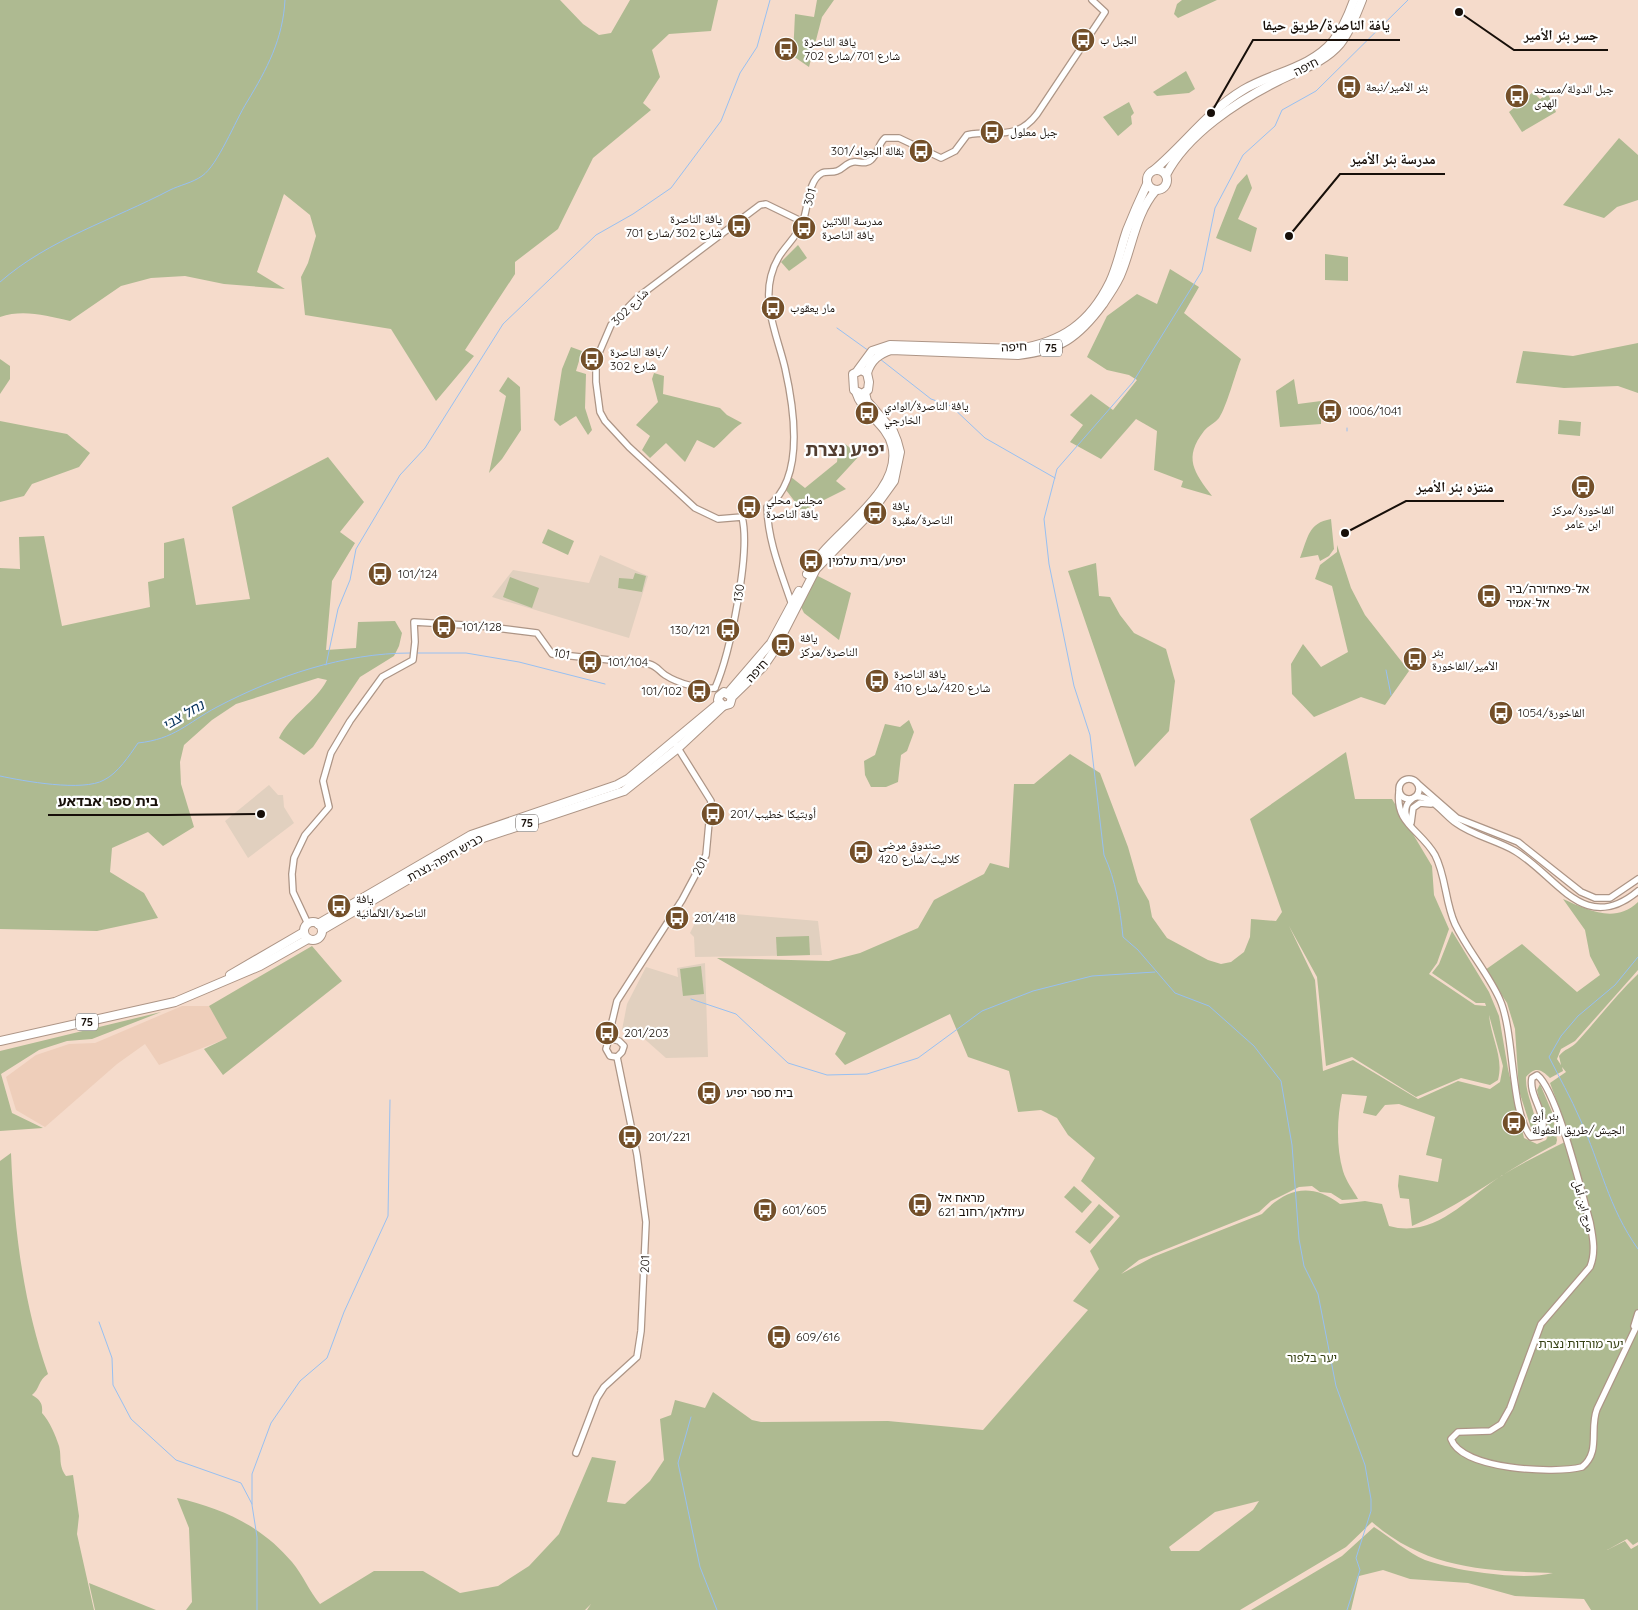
<svg xmlns="http://www.w3.org/2000/svg" width="1638" height="1610" font-family="Quicksand,'Noto Naskh Arabic','Noto Sans Hebrew',sans-serif">
<style>
.built{fill:#eeceba}
.education{fill:#e1d0bf}
.green{fill:#aeba91;fill-rule:evenodd}
.lines{fill:none;stroke-linecap:round;stroke-linejoin:round}
.stream{stroke:#97c0f2;stroke-width:1}
.minor-casing{stroke:#ad9586;stroke-width:8}
.highway-casing{stroke:#ad9586;stroke-width:10}
.minor{stroke:#fff;stroke-width:5.5}
.highway{stroke:#fff;stroke-width:8}
.labels{text-anchor:middle;stroke-width:4.5;stroke-linejoin:round;paint-order:stroke}
.shield{fill:#fff;stroke:#5d5753;stroke-width:1}
.shield-label{font-size:11px;font-weight:bold;fill:#170f09}
.poi-label{font-size:12px;fill:#170f09;stroke:#fff;text-anchor:start}
.street-label{font-size:12px;fill:#170f09;stroke:#fff}
.park-label{font-size:12px;fill:#354013;stroke:#fff}
.water-label{font-size:14px;font-style:italic;fill:#032f5a;stroke:#fff}
.district-label{font-size:18px;font-weight:bold;fill:#523e31;stroke:#fff}
.leader{fill:none;stroke:#170f09;stroke-width:2}
.callout-dot{fill:#170f09;stroke:#fff;stroke-width:2}
.callout-label{font-size:14px;text-anchor:middle;font-weight:bold;fill:#170f09;stroke:#fff;stroke-width:4.5;stroke-linejoin:round;paint-order:stroke}
</style>
<rect width="100%" height="100%" fill="#f5dbcb"/>
<path class="built" d="M182,1006H209L228,1038L159,1065L145,1044L117,1064L45,1127L16,1110L6,1077L36,1055L69,1044L95,1043Z"/>
<g class="education">
<path d="M600,555L648,576L629,638L492,597L513,570L589,583Z"/>
<path d="M269,785L278,795H283L284,807L294,823L248,858L225,821Z"/>
<path d="M701,911L818,921L822,955L695,957L694,937L690,933Z"/>
<path d="M705,963L708,1057L666,1058L640,1035H626L622,1030L627,1004L646,967L678,977L677,968Z"/>
</g>
<g class="green">
<path d="M0,0H560L583,24L599,35L611,33L630,0H718L711,31L669,34L652,50L660,77L643,103L651,110L593,158L558,229L515,262V274L465,350L474,356L436,401L391,329L305,315L301,277L308,263L316,236L310,215L284,194L257,272L285,289L224,284L185,276L151,278L121,286L70,321C46,316 24,309 0,317Z"/>
<path d="M817,0H834L822,17L809,67L793,56L795,14L814,17Z"/>
<path d="M1182,0H1217L1178,18L1174,14L1177,4Z"/>
<path d="M1186,71L1195,89L1189,93L1157,96L1153,92Z"/>
<path d="M1533,92L1540,99L1548,94L1556,112L1522,132L1509,112Z"/>
<path d="M1129,102L1134,113L1131,116L1132,124L1118,136L1103,117Z"/>
<path d="M1619,138L1638,155V200L1617,207L1604,218L1563,205Z"/>
<path d="M1247,174L1252,188L1238,219L1257,228L1251,252L1216,238L1237,185Z"/>
<path d="M798,245L807,258L789,271L781,262Z"/>
<path d="M1325,254L1348,257V281L1325,280Z"/>
<path d="M1170,269L1199,287L1184,313L1241,359C1235,374 1227,406 1219,418C1215,423 1208,426 1204,431C1183,458 1194,472 1212,496L1181,487L1183,481L1154,470L1157,431L1136,419L1101,459L1070,442L1083,425L1070,415L1091,394L1113,410L1137,380L1129,375L1107,370L1087,357L1107,316L1137,294L1157,304Z"/>
<path d="M1638,343V393L1618,386L1564,388L1516,383L1523,351L1573,356Z"/>
<path d="M571,347L582,351L576,371L586,374L585,408L592,430L588,435L576,416L560,426L554,420L562,369Z"/>
<path d="M0,359L10,366V379L0,394Z"/>
<path d="M654,373L664,376L663,394L720,408L727,415L742,423C731,430 724,440 714,448L697,440L685,462L666,443L650,458L642,450L650,436L636,425L658,402L652,379Z"/>
<path d="M508,377L520,387L521,430L502,459L489,473L506,396L499,391Z"/>
<path d="M1294,379L1298,404L1321,401V424L1280,427L1276,391Z"/>
<path d="M1559,420L1581,422L1580,436L1558,434Z"/>
<path d="M0,421L67,434L90,453L79,467L32,484L24,496L0,502Z"/>
<path d="M845,444L860,455L836,481L846,489L802,511L786,490L791,477L805,488L837,462L839,446Z"/>
<path d="M328,457L364,502L340,532L355,543L332,581L326,650L356,648L358,622L395,621L402,633L399,646L394,656L360,677L313,747L304,755L279,738C290,715 316,702 327,680L318,678L236,704L212,720L184,745L180,762L181,784L194,827L163,846L148,832L112,848L110,872L144,893L158,918L97,931L0,929V568L20,569L19,537L44,536L62,626L150,607L148,582L164,578V543L184,538L196,605L250,599L232,507Z"/>
<path d="M1331,519L1334,549L1329,556L1320,561L1318,555L1300,558C1308,538 1308,523 1331,519Z"/>
<path d="M548,529L574,541L568,555L542,543Z"/>
<path d="M1337,545L1351,588L1365,615L1409,671L1385,705L1361,697L1314,717L1292,694L1291,664L1303,644L1321,667L1348,652L1332,586L1315,579L1320,565L1337,552Z"/>
<path d="M1096,563L1099,596L1110,597L1120,615L1134,633L1166,649L1175,681L1169,731L1135,767L1068,571Z"/>
<path d="M635,573L646,576L642,592L618,588L619,578L633,579Z"/>
<path d="M816,575L851,593L839,640L804,613L801,607Z"/>
<path d="M510,577L539,588L532,608L503,597Z"/>
<path d="M909,720L914,732L907,751L901,755L898,782L886,787H871L865,775L864,761L875,755L885,724L900,727Z"/>
<path d="M1346,752L1355,799H1392L1432,866L1434,895L1449,929L1437,963L1429,974L1475,1005L1486,1006L1485,1003H1476L1432,973L1439,964L1452,931L1489,992L1499,1016L1508,1069L1524,1138L1537,1144L1546,1140L1548,1136L1537,1090L1540,1084L1552,1112L1557,1140L1556,1144C1507,1169 1463,1205 1412,1226L1409,1199L1400,1198L1398,1186L1399,1175L1438,1182L1442,1159L1426,1155L1435,1117L1399,1104L1385,1105L1376,1116L1363,1113L1367,1096L1342,1094C1337,1118 1336,1147 1343,1171C1346,1181 1353,1190 1358,1199L1342,1200L1331,1193L1320,1192L1312,1186L1299,1187L1271,1201L1259,1212L1139,1260L1121,1274L1153,1257L1262,1214C1286,1188 1311,1182 1340,1204L1365,1201L1382,1204L1389,1226C1435,1239 1467,1198 1501,1176C1522,1163 1545,1152 1567,1141L1560,1110L1550,1083L1566,1072L1562,1067L1563,1071L1550,1078C1541,1069 1535,1066 1526,1077C1525,1095 1537,1112 1536,1130L1532,1131L1519,1091L1515,1029L1507,1003L1485,970L1522,944L1577,992L1600,975L1590,956L1585,930L1563,899C1588,910 1615,924 1638,902V970L1575,1041L1561,1049L1557,1059L1561,1065L1559,1056C1564,1049 1572,1048 1577,1042C1597,1020 1616,995 1638,974V1542L1633,1545L1627,1539L1607,1550L1625,1541L1631,1549L1638,1545V1610H1591L1584,1599L1515,1596L1468,1583L1410,1579L1383,1570L1359,1576L1351,1610H1251L1342,1556L1374,1527C1390,1537 1408,1553 1425,1560C1456,1571 1522,1581 1553,1573C1486,1571 1426,1569 1372,1522L1346,1547L1240,1610H587L591,1604L585,1610H186L192,1602L189,1528L177,1498C222,1508 262,1526 292,1562C303,1575 309,1591 320,1604L374,1571H423L460,1593L498,1586L529,1566L559,1534L592,1457L616,1461L607,1502L625,1504L650,1481L664,1460L660,1419L671,1415L675,1400L705,1408L713,1392L752,1420L761,1422L888,1421L983,1430L1088,1310L1073,1301L1099,1269L1090,1251L1120,1216L1081,1181L1095,1158L1068,1135L1057,1118L1041,1110L1018,1112L1009,1071L968,1057L950,1014L845,1065L835,1054L846,1033L717,958L829,961L860,953L918,928L934,900L984,874L990,863L1009,868L1014,784H1034L1070,754L1100,773L1128,847L1138,882L1149,901L1152,917L1167,938L1208,960L1221,964L1231,962L1244,952L1250,937L1251,919L1276,921L1282,912L1250,819ZM1289,926L1317,977L1326,1066L1352,1057L1416,1097L1461,1078L1490,1085L1498,1080C1504,1057 1491,1038 1489,1015L1503,1066L1500,1082L1490,1089L1458,1081L1418,1099L1353,1060L1323,1071L1315,980ZM1259,1501L1253,1510L1199,1551H1171L1169,1547L1215,1512Z"/>
<path d="M809,936L810,955L777,956L776,937Z"/>
<path d="M312,946L342,981L223,1075L204,1049L227,1038L209,1006Z"/>
<path d="M701,966L704,994L683,996L680,969Z"/>
<path d="M161,1012L92,1039L67,1041L39,1050L1,1074L12,1113L43,1128L0,1131V1051Z"/>
<path d="M11,1153C14,1227 23,1303 48,1374C38,1380 40,1389 32,1395C40,1400 43,1403 42,1413C50,1422 55,1434 59,1446C62,1458 58,1465 66,1476L73,1475L79,1516L77,1534L94,1610H0V1161Z"/>
<path d="M1074,1186L1092,1202L1082,1213L1064,1197Z"/>
<path d="M1099,1204L1114,1217L1090,1244L1075,1232Z"/>
<path d="M89,1583L156,1610H95Z"/>
</g>
<g class="lines">
<g class="stream">
<path d="M0,282C49,239 113,220 170,190C180,185 192,183 202,176C218,165 235,121 247,102C267,69 283,39 285,0"/>
<path d="M837,328L869,351"/>
<path d="M880,359L931,399L951,406L985,438L1055,478"/>
<path d="M1347,431V428"/>
<path d="M417,653H466L519,662L605,684"/>
<path d="M326,665L338,609L350,580L356,549L400,475L425,448L503,324L596,235L633,214L671,188L721,121L740,73L757,47L770,0"/>
<path d="M1386,670L1391,695"/>
<path d="M0,776C23,781 83,792 104,780C118,773 129,756 138,743C175,739 187,723 217,707C276,676 344,653 410,653"/>
<path d="M1638,957L1615,985L1578,1016L1561,1036L1549,1057C1559,1077 1571,1098 1580,1119C1601,1165 1608,1207 1638,1249"/>
<path d="M691,999L736,1014L788,1063L827,1075L867,1074L918,1058L982,1011L1033,991L1092,976L1155,972"/>
<path d="M99,1322L112,1358L113,1385L131,1419L176,1460L241,1483L252,1504"/>
<path d="M691,1417L678,1463L700,1567L717,1610"/>
<path d="M257,1610V1537L252,1505V1474L271,1423L300,1381L327,1358L344,1312L388,1216L390,1100"/>
<path d="M1347,1610L1360,1570L1356,1558L1371,1511V1499L1365,1465L1336,1386L1318,1294L1304,1266L1299,1239L1292,1145L1281,1081L1254,1046L1209,1006L1175,993L1138,950L1123,937C1120,908 1116,881 1104,855L1090,735L1074,686L1049,564L1044,519L1057,469L1133,382L1202,271L1215,208L1243,155L1275,126L1282,110L1316,91L1408,0"/>
</g>
<g class="minor-casing">
<g id="minor">
<path d="M792,605C781,572 768,542 767,507C806,479 794,408 785,368C778,338 763,307 771,276C778,248 795,243 803,221C808,208 808,180 822,173C826,171 832,173 837,171C843,169 846,163 853,162C859,161 866,165 871,160C878,154 878,144 885,138H899L941,158L955,151L967,135C994,129 1016,142 1037,114L1105,12L1092,0"/>
<path d="M715,688C730,654 751,552 742,517L718,519L695,508L629,447L605,421L600,412L596,382V360L611,325L638,297L760,205L766,204L803,222"/>
<circle cx="1409" cy="789" r="10"/>
<path d="M1417,783L1457,818L1518,842L1581,892L1595,898H1610L1638,879"/>
<path d="M1399,792C1395,824 1421,830 1435,855C1446,876 1445,902 1455,924C1468,951 1488,973 1500,1000C1515,1034 1510,1113 1531,1137L1540,1136C1551,1118 1528,1097 1532,1078L1537,1075C1557,1090 1582,1194 1590,1222C1593,1238 1596,1252 1590,1267L1541,1324L1510,1408L1501,1424L1490,1431L1458,1432L1451,1439C1462,1470 1555,1474 1582,1467C1601,1452 1589,1429 1597,1409L1638,1323"/>
<path d="M1415,797C1432,795 1444,815 1456,823C1474,836 1496,840 1515,851C1558,877 1584,936 1638,891"/>
<path d="M1409,821C1404,813 1404,805 1412,799"/>
<path d="M1411,823L1413,808L1420,803L1431,804"/>
<path d="M308,924L293,892L292,874L294,858L305,835L329,807L323,781L331,753L350,721L382,677L413,660L415,642L414,622L481,626L537,633L552,654L649,664C657,666 659,671 665,675C679,684 699,689 715,688"/>
<path d="M612,1039V1022L617,1001L682,900L706,855L711,801L676,745"/>
<path d="M612,1039L608,1042L606,1049L610,1056L617,1057"/>
<path d="M612,1039L619,1041L624,1046L622,1052L617,1057"/>
<path d="M1634,1326L1638,1313"/>
<path d="M576,1453L597,1398L604,1387L637,1357L641,1331L646,1222L637,1155L617,1057"/>
</g>
</g>
<g class="highway-casing">
<g id="highway">
<circle cx="1157" cy="180" r="10"/>
<path d="M1154,170C1184,145 1208,111 1243,90C1271,73 1311,68 1333,41C1343,29 1349,14 1354,0"/>
<path d="M1166,175C1187,134 1238,101 1278,81C1299,70 1324,63 1340,44C1350,31 1356,15 1362,0"/>
<path d="M858,370L872,351L890,345L1018,349C1062,342 1090,323 1110,282C1118,265 1121,247 1127,230C1133,215 1140,199 1147,184"/>
<path d="M861,370L867,373L869,382L868,390L862,394L854,390L853,374Z"/>
<path d="M867,373C871,360 879,354 891,350L1018,355C1060,350 1078,338 1103,304C1110,293 1118,283 1122,271C1133,243 1136,213 1156,190"/>
<path d="M807,574C827,535 905,493 892,445C887,424 862,413 856,392"/>
<path d="M728,693L771,643L799,591"/>
<path d="M732,697L724,692L719,696L718,700L723,706L730,704L732,697L763,667L774,651L816,569L873,510L894,481L900,452L897,441L893,431L867,401L865,393"/>
<circle cx="313" cy="931" r="9"/>
<path d="M318,924L471,835L617,785L628,779L718,704"/>
<path d="M322,930L474,841L624,791L678,748L723,706"/>
<path d="M230,975L304,932"/>
<path d="M0,1041L175,1002L260,966L308,939"/>
</g>
</g>
<use href="#minor" class="minor"/>
<use href="#highway" class="highway"/>
</g>
<defs>
<g id="bus-disc" transform="scale(1.25)"><circle r="9.5" fill="#734f29" stroke="#fff"/><path d="M-5-6H5V4H4V6H2V4H-2V6H-4V4H-5ZM-3.5-4V0h7V-4ZM-3.5 1.2v1.5H-2V1.2ZM2 1.2v1.5H3.5V1.2Z" fill="#fff"/></g>
</defs>
<g fill-rule="evenodd">
<use href="#bus-disc" x="1083" y="40"/>
<use href="#bus-disc" x="786" y="49"/>
<use href="#bus-disc" x="1349" y="87"/>
<use href="#bus-disc" x="1517" y="96"/>
<use href="#bus-disc" x="992" y="132"/>
<use href="#bus-disc" x="921" y="151"/>
<use href="#bus-disc" x="739" y="226"/>
<use href="#bus-disc" x="804" y="228"/>
<use href="#bus-disc" x="773" y="308"/>
<use href="#bus-disc" x="592" y="359"/>
<use href="#bus-disc" x="1330" y="411"/>
<use href="#bus-disc" x="867" y="413"/>
<use href="#bus-disc" x="1583" y="487"/>
<use href="#bus-disc" x="749" y="507"/>
<use href="#bus-disc" x="875" y="513"/>
<use href="#bus-disc" x="811" y="561"/>
<use href="#bus-disc" x="380" y="574"/>
<use href="#bus-disc" x="1489" y="596"/>
<use href="#bus-disc" x="444" y="627"/>
<use href="#bus-disc" x="728" y="630"/>
<use href="#bus-disc" x="783" y="645"/>
<use href="#bus-disc" x="1415" y="659"/>
<use href="#bus-disc" x="590" y="662"/>
<use href="#bus-disc" x="877" y="681"/>
<use href="#bus-disc" x="699" y="691"/>
<use href="#bus-disc" x="1501" y="713"/>
<use href="#bus-disc" x="713" y="814"/>
<use href="#bus-disc" x="861" y="852"/>
<use href="#bus-disc" x="339" y="906"/>
<use href="#bus-disc" x="677" y="918"/>
<use href="#bus-disc" x="607" y="1033"/>
<use href="#bus-disc" x="709" y="1093"/>
<use href="#bus-disc" x="1514" y="1123"/>
<use href="#bus-disc" x="630" y="1137"/>
<use href="#bus-disc" x="920" y="1205"/>
<use href="#bus-disc" x="765" y="1210"/>
<use href="#bus-disc" x="779" y="1337"/>
</g>
<g class="labels">
<g class="shield">
<rect x="1040" y="339.5" width="22" height="17" rx="4"/>
<rect x="516" y="814.5" width="22" height="17" rx="4"/>
<rect x="76" y="1013.5" width="22" height="17" rx="4"/>
</g>
<g class="shield-label">
<text x="1051" y="352">75</text>
<text x="527" y="827">75</text>
<text x="87" y="1026">75</text>
</g>
<g class="poi-label">
<text x="1100" y="44">الجبل ب</text>
<text x="804" y="46">يافة الناصرة<tspan x="804" dy="14">شارع 701/شارع 702</tspan></text>
<text x="1366" y="91">بئر الأمير/نبعة</text>
<text x="1534" y="93">جبل الدولة/مسجد<tspan x="1534" dy="14">الهدى</tspan></text>
<text x="1010" y="136">جبل معلول</text>
<text x="904" y="155" text-anchor="end">بقالة الجواد/301</text>
<text x="722" y="223" text-anchor="end">يافة الناصرة<tspan x="722" dy="14">شارع 302/شارع 701</tspan></text>
<text x="822" y="225">مدرسة اللاتين<tspan x="822" dy="14">يافة الناصرة</tspan></text>
<text x="790" y="312">مار يعقوب</text>
<text x="610" y="356">يافة الناصرة/<tspan x="610" dy="14">شارع 302</tspan></text>
<text x="884" y="410">يافة الناصرة/الوادي<tspan x="884" dy="14">الخارجي</tspan></text>
<text x="1348" y="415">1006/1041</text>
<text x="766" y="504">مجلس محلي<tspan x="766" dy="14">يافة الناصرة</tspan></text>
<text x="892" y="510">يافة<tspan x="892" dy="14">الناصرة/مقبرة</tspan></text>
<text x="1583" y="514" text-anchor="middle">الفاخورة/مركز<tspan x="1583" dy="14">ابن عامر</tspan></text>
<text x="828" y="565">יפיע/בית עלמין</text>
<text x="398" y="578">101/124</text>
<text x="1506" y="593">אל-פאח׳ורה/ביר<tspan x="1506" dy="14">אל-אמיר</tspan></text>
<text x="462" y="631">101/128</text>
<text x="710" y="634" text-anchor="end">130/121</text>
<text x="800" y="642">يافة<tspan x="800" dy="14">الناصرة/مركز</tspan></text>
<text x="1432" y="656">بئر<tspan x="1432" dy="14">الأمير/الفاخورة</tspan></text>
<text x="608" y="666">101/104</text>
<text x="894" y="678">يافة الناصرة<tspan x="894" dy="14">شارع 420/شارع 410</tspan></text>
<text x="682" y="695" text-anchor="end">101/102</text>
<text x="1518" y="717">الفاخورة/1054</text>
<text x="730" y="818">أوبتيكا خطيب/201</text>
<text x="878" y="849">صندوق مرضى<tspan x="878" dy="14">كلاليت/شارع 420</tspan></text>
<text x="356" y="903">يافة<tspan x="356" dy="14">الناصرة/الألمانية</tspan></text>
<text x="694" y="922">201/418</text>
<text x="624" y="1037">201/203</text>
<text x="726" y="1097">בית ספר יפיע</text>
<text x="1532" y="1120">بئر أبو<tspan x="1532" dy="14">الجيش/طريق العفولة</tspan></text>
<text x="648" y="1141">201/221</text>
<text x="938" y="1202">מראח אל<tspan x="938" dy="14">ע׳וזלאן/רחוב 621</tspan></text>
<text x="782" y="1214">601/605</text>
<text x="796" y="1341">609/616</text>
</g>
<g class="street-label">
<text transform="translate(1306 67) rotate(-27)" y="4">חיפה</text>
<text transform="translate(810 197) rotate(-74)" y="4">301</text>
<text transform="translate(630 307) rotate(-45)" y="4">شارع 302</text>
<text transform="translate(1014 347) rotate(-2)" y="4">חיפה</text>
<text transform="translate(739 593) rotate(-82)" y="4">130</text>
<text transform="translate(562 654) rotate(11)" y="4">101</text>
<text transform="translate(757 671) rotate(-48)" y="4">חיפה</text>
<text transform="translate(445 858) rotate(-29)" y="4">כביש חיפה-נצרת</text>
<text transform="translate(700 866) rotate(-63)" y="4">201</text>
<text transform="translate(1584 1206) rotate(75)" y="4">مرج ابن أمل</text>
<text transform="translate(645 1264) rotate(-88)" y="4">201</text>
</g>
<g class="park-label">
<text x="1581" y="1348">יער מורדות נצרת</text>
<text x="1312" y="1362">יער בלפור</text>
</g>
<g class="water-label">
<text transform="translate(183 715) rotate(-30)" y="5">נחל צבי</text>
</g>
<g class="district-label">
<text x="845" y="456">יפיע נצרת</text>
</g>
</g>
<path class="leader" d="M1211 113L1253 40H1400M1459 12L1514 50H1608M1289 236L1340 174H1445M1345 533L1406 501H1504M261 814L168 815H48"/>
<g class="callout-dot">
<circle cx="1211" cy="113" r="5"/>
<circle cx="1459" cy="12" r="5"/>
<circle cx="1289" cy="236" r="5"/>
<circle cx="1345" cy="533" r="5"/>
<circle cx="261" cy="814" r="5"/>
</g>
<g class="callout-label">
<text x="1326" y="30">يافة الناصرة/طريق حيفا</text>
<text x="1561" y="40">جسر بئر الأمير</text>
<text x="1393" y="164">مدرسة بئر الأمير</text>
<text x="1455" y="492">منتزه بئر الأمير</text>
<text x="108" y="806">בית ספר אבדאע</text>
</g>
</svg>
